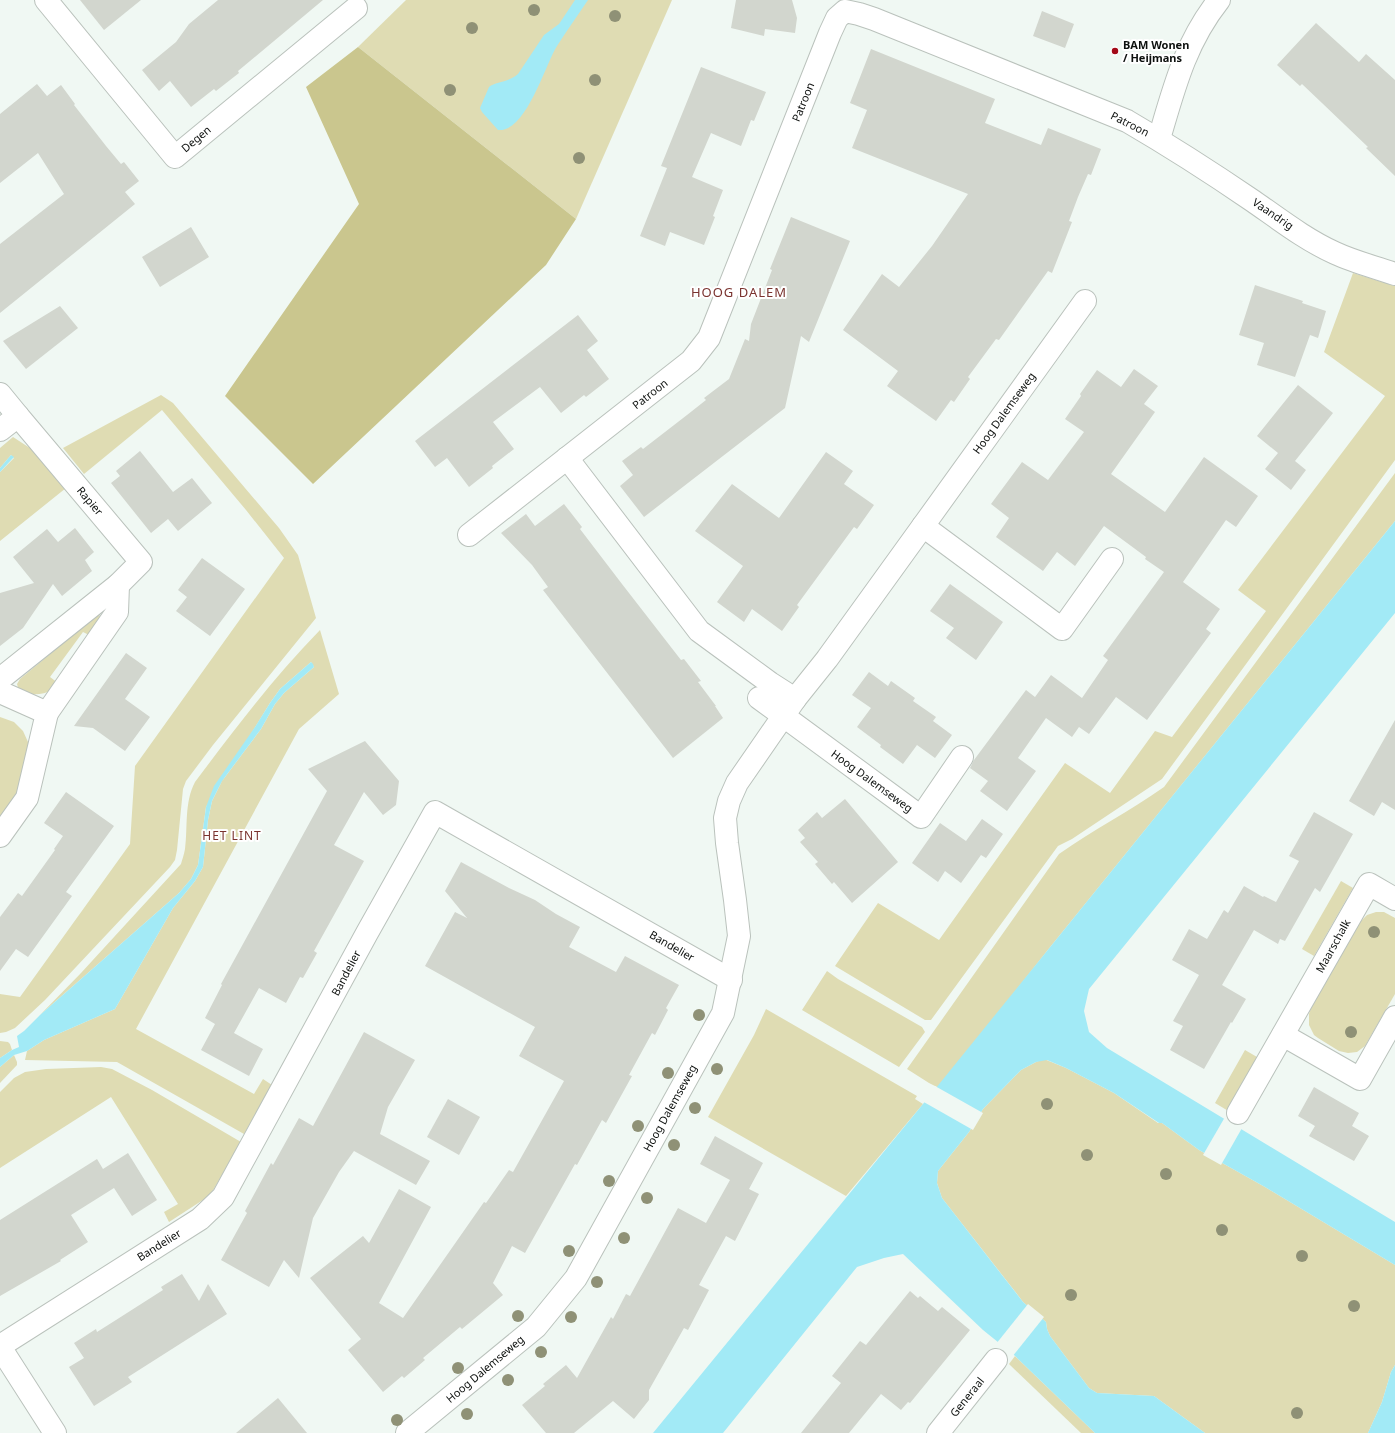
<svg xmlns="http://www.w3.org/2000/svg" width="1395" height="1433" font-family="'Noto Sans',sans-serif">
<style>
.green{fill:#dfdcb3}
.forest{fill:#cac68e}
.water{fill:#a2eaf6}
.pier{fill:#f0f8f3}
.building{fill:#d2d6ce}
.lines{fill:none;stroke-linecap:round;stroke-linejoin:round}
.street-casing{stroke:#bac2bc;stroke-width:24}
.street{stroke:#fff;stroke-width:22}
.tree{fill:#8f9176}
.poi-dot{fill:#a30917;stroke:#fff;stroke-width:1.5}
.labels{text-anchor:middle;stroke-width:4;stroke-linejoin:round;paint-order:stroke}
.poi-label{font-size:11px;font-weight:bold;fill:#0d100e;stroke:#fff;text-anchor:start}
.street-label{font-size:11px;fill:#0d100e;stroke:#fff}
.neighbourhood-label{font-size:12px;letter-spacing:1px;fill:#7a332f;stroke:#fff}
.quarter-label{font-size:13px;letter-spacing:1px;fill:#7a332f;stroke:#fff}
</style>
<rect width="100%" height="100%" fill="#f0f8f3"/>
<g class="green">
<path d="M406,0H672L576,219L358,47Z"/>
<path d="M1353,273L1395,286V460L1162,779L1072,839L1058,846L931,1020H925L835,966L878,903L939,940L1065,763L1110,793L1155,731L1172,737L1266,611L1238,590L1385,396L1324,352Z"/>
<path d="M161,395L173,403L279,528L298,555L316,618L213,745L186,781L183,789L177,850L175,860L170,867L45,1000L15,1028L6,1032L0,1033V994L20,997L130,844L135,766L284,558L246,510L162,410L84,474L63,448Z"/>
<path d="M13,437L36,452L66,488L0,541V472L14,458L11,455L0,468V448Z"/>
<path d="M1395,473V521L1047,951L939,1088L929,1083L907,1069L1059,854C1093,830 1130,811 1164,787Z"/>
<path d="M99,615L102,617L91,636L83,632L50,677L58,683C56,686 53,689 51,690C43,696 27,695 19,691L17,684L20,679L96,616Z"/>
<path d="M320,630L339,694L299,729L136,1029L254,1094L263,1079L272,1085L244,1134L117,1062L25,1060L27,1051L44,1040L115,1009L173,908L195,881L203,867L208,820L212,801L222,781L261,729L275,704L284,693L314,667L311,662L280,689L270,703L206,807L198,865L191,879L179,893L40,1015L81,973L181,864C182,860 184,855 185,849C188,827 184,803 195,782C234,730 274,677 320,630Z"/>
<path d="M0,717L14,722L23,731L28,742L30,751L25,784L0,818Z"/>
<path d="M1341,881L1353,888L1314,956L1302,949Z"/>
<path d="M1376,912H1384L1395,918V994L1365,1046L1357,1052L1348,1053L1339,1051L1318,1038L1314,1035L1309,1025V1014L1311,1008L1358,924L1367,915Z"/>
<path d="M827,971L838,979L922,1027L925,1032L899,1067L802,1010Z"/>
<path d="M766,1009L917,1096L915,1099L923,1104L846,1196L708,1117L754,1035Z"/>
<path d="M0,1041L8,1042L10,1044L12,1050L0,1058Z"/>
<path d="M1245,1050L1257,1057L1233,1100L1230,1112L1215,1103Z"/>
<path d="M14,1055L17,1062V1065L0,1083V1067Z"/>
<path d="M1044,1059L1066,1068L1114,1093L1158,1123H1162L1199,1150L1265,1187L1395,1265V1365L1391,1372L1382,1402L1368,1433H1205L1154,1396L1097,1393L1089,1388L1050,1336L1047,1329L1046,1322L1023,1302L1017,1294L942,1198L937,1183L938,1171L969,1132L983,1109L1021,1070L1036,1062Z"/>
<path d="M101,1067L112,1069L152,1090L241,1142L212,1192L206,1198L169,1222L164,1212L178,1204L111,1097L0,1168V1092L14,1078L25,1072L46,1069Z"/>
<path d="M1015,1356L1095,1433H1081L1009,1364Z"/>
</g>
<path class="forest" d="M358,47L576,219L546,265L313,484L225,396L359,204L306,87Z"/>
<g class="water">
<path d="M575,0H588C578,15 567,30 557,46C545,65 526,133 498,130L482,112L480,108L489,87C496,81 507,83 518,74L544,35L559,24Z"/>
<path d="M11,455L14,457L0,472V468Z"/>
<path d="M1395,521V613L1089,989L1084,1011L1089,1032L1107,1048L1395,1222V1265L1265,1187L1199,1150L1162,1123H1159L1114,1093L1066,1068L1047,1060L1036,1062L1021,1070L983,1109L969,1132L938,1171L937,1183L942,1198L1023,1302L1046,1322L1047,1329L1050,1336L1089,1388L1097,1393L1154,1396L1205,1433H1095L1014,1355L983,1330L903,1254L884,1258L857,1267L723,1433H653L923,1104Z"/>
<path d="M311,662L313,664L314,667L284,693L275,704L261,729L222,781L212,801L208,820L203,867L195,881L173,908L115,1009L44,1040L27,1051L14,1055L0,1067V1058L12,1050L19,1047L17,1036L24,1031L40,1015L179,893L191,879L198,865L206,807L214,786L255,727L270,703L280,689Z"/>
<path d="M1395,1365V1433H1368L1382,1402L1391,1372Z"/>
</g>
<g class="pier">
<path d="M935,1086L983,1113L973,1130L922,1101Z"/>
<path d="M1225,1117L1242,1128L1221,1165L1203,1155Z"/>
<path d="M1028,1304L1044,1317L1012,1357L996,1344Z"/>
</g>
<g class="building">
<path d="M80,0H141L104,30Z"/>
<path d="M218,0H323L238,71L239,73L216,91L214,89L191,107L170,81L159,91L142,70L176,42L189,24Z"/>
<path d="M736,0H792L797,18L795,33L765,29L764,36L731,28Z"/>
<path d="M1042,11L1074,24L1065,48L1033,36Z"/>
<path d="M1316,23L1359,62L1366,54L1395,80V176L1366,148L1368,147L1322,103L1302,84L1300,86L1277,65Z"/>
<path d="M871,49L995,99L985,123L1041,145L1048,128L1101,149L1091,175L1088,174L1078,197L1069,221L1072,222L1052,273L1048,271L999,340L996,339L968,377L970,379L954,402L951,400L936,421L887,386L898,371L843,330L882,274L899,287L932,246L968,194L852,148L867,110L850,103Z"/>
<path d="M701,67L766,92L754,121L751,120L741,146L711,133L692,177L723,190L713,216L715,217L704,245L670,232L665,246L640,236L667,168L661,166Z"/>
<path d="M37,84L47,96L61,85L75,104L74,105L106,146L121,164L124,162L139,181L125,192L135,204L0,313V244L64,194L38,153L0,183V114Z"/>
<path d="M791,217L850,241L809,342L801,336L785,408L644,517L620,486L633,475L622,461L641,447L643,449L687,415L706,400L704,398L729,379L745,339L749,341L751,324L772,270L770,269Z"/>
<path d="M191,227L209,257L160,287L142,257Z"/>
<path d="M1255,285L1303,301L1302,303L1326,311L1318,338L1310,335L1295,377L1257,365L1264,343L1239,335Z"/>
<path d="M60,306L78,328L26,369L3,341Z"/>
<path d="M578,315L598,341L587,350L609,379L586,397L584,395L561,413L540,387L493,422L514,449L492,466L493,468L469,487L447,458L435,467L415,441Z"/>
<path d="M1134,369L1158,386L1144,404L1155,412L1111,474L1165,512L1204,457L1258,496L1236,527L1226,520L1183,582L1220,609L1206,629L1211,633L1147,720L1116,697L1089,734L1079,727L1072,737L1046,718L1018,758L1036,771L1007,811L980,791L988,781L970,768L974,760L1026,690L1035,697L1051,675L1082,698L1108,660L1103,656L1164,572L1145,559L1146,557L1104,526L1075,566L1057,552L1043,571L996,537L1009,518L991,504L1022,462L1048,480L1084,432L1065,419L1081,396L1080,394L1097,370L1121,387Z"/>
<path d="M1298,385L1333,413L1295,461L1306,470L1291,490L1265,469L1278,453L1257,436Z"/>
<path d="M140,451L173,492L192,478L212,503L178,531L168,519L151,533L111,483L120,476L116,471Z"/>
<path d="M826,452L853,471L844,484L874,505L857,529L854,527L797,605L799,607L782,631L752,609L744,622L717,602L743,566L695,531L732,484L779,518Z"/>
<path d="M564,504L582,527L580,529L622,584L681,660L684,659L701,681L698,682L716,706H715L723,718L673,758L543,590L548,587L532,565L501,533L526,514L535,526Z"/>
<path d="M75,528L94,552L85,560L92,571L62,596L53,584L23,628L0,646V593L34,583L13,557L47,529L58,542Z"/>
<path d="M202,558L245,589L210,636L176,611L187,597L178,590Z"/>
<path d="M950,584L1003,622L976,660L946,638L954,628L930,611Z"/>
<path d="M126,653L147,668L125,699L150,717L125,751L93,728L74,726Z"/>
<path d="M869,672L888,686L891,681L915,698L913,701L936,717L933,721L952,735L935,758L917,745L903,764L880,747L881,745L857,727L871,708L852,695Z"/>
<path d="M1395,720V810L1382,802L1374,816L1349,801Z"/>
<path d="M365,741L399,781L396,805L383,815L364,792L334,845L364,861L314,951L317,953L303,978L300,977L286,1003L259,988L234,1033L263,1049L249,1076L201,1050L215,1024L205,1018L222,985L221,984L327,791L308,769Z"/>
<path d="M66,792L114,826L66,892L72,896L28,957L16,949L0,971V917L18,893L22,896L55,850L54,849L63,836L44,823Z"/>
<path d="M845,799L898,862L852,903L834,882L832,884L815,864L818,862L800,842L805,838L798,830L817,812L822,818Z"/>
<path d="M1314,812L1353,834L1320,892L1315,888L1285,941L1280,939L1278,944L1254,930L1222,985L1246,999L1232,1023L1231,1022L1204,1069L1170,1050L1183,1026L1173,1021L1199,975L1172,960L1189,929L1207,939L1224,910L1228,913L1244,886L1263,897L1264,896L1276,902L1299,861L1289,856Z"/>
<path d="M982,819L1003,834L986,858L981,855L961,883L945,871L938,882L912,863L940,823L966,841Z"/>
<path d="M461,862L509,888L535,900L556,914L580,927L569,947L616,972L625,956L679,985L666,1008L668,1010L655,1035L652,1033L629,1075L632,1076L606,1123L602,1120L577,1165L575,1164L525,1253L512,1246L493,1283L503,1295L462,1329L460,1327L423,1358L425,1360L404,1378L402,1376L383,1392L348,1350L361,1339L310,1278L363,1236L369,1243L399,1189L431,1207L379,1303L403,1318L484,1202L486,1203L509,1170L513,1172L564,1081L519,1056L535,1027L425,966L455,912L467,918L445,891Z"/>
<path d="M364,1032L415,1060L388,1107L380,1134L430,1161L416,1185L354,1151L339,1172L313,1218L299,1278L284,1260L269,1287L221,1260L247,1213L245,1211L271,1163L273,1165L299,1118L313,1126Z"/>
<path d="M1314,1087L1359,1113L1352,1126L1369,1136L1354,1161L1309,1136L1315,1126L1298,1116Z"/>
<path d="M448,1099L480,1117L459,1155L427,1137Z"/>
<path d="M715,1136L763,1163L749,1189L759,1194L735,1241L726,1236L699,1285L709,1290L688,1330L684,1328L649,1390V1400L634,1419L613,1401L574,1433H546L522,1405L545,1386L543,1384L566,1365L577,1378L611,1317L613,1319L626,1294L630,1296L678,1208L706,1223L730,1180L700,1164Z"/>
<path d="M128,1153L157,1200L132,1216L114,1188L71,1215L88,1242L60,1260L61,1261L0,1296V1220L97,1159L103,1169Z"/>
<path d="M182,1274L199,1301L208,1284L227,1314L128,1377L132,1382L94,1406L69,1367L84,1358L74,1343L96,1329L97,1332L116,1320L163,1290L161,1287Z"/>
<path d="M910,1291L918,1298L920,1296L938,1311L942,1307L970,1330L910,1403L908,1402L901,1410L881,1394L849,1433H801L841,1383L832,1376L860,1341L866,1345Z"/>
<path d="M278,1398L307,1433H236Z"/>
</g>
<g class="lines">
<g class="street-casing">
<g id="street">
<path d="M46,0L175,157L356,8"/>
<path d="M1159,139C1174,88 1185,43 1219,0"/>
<path d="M0,394L18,416L0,430"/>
<path d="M567,458L699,631L770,683L795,699"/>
<path d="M923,526L1062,629L1112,559"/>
<path d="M469,535L691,361L709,338L830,33L837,18L845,11L859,14L874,19L1127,121C1170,146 1212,173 1253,201C1279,219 1306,240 1335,253C1354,262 1375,267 1395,274"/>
<path d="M0,679L118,585L141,562L18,416"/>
<path d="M0,692L47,713L27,798L0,836"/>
<path d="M759,698L921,817L962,757"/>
<path d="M47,713L117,612L118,585"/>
<path d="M1283,1035L1360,1079L1395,1017"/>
<path d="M1238,1113L1369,884L1395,899"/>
<path d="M0,1346L200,1219L223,1197L367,933L435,812L731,980"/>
<path d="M0,1347L55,1433"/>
<path d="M407,1433L536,1327L576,1278L723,1013L739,936L735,900L727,843L725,818L729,801L737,783L795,699L827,659L923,526L1085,301"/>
<path d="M938,1433L996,1360"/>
</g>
</g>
<use href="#street" class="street"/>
</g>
<g class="tree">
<circle cx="534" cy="10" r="6"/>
<circle cx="615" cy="16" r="6"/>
<circle cx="472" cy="28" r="6"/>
<circle cx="595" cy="80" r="6"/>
<circle cx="450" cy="90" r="6"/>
<circle cx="579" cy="158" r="6"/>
<circle cx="1374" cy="932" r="6"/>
<circle cx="699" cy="1015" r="6"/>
<circle cx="1351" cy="1032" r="6"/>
<circle cx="717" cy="1069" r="6"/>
<circle cx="668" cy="1073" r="6"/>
<circle cx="1047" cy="1104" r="6"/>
<circle cx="695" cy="1108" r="6"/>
<circle cx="638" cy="1126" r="6"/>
<circle cx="674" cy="1145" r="6"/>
<circle cx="1087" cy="1155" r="6"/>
<circle cx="1166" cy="1174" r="6"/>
<circle cx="609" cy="1181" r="6"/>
<circle cx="647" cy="1198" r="6"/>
<circle cx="1222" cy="1230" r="6"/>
<circle cx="624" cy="1238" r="6"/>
<circle cx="569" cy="1251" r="6"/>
<circle cx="1302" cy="1256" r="6"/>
<circle cx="597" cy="1282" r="6"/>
<circle cx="1071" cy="1295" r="6"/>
<circle cx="1354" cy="1306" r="6"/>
<circle cx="518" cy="1316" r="6"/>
<circle cx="571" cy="1317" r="6"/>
<circle cx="541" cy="1352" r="6"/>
<circle cx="458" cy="1368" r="6"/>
<circle cx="508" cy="1380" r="6"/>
<circle cx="1297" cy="1413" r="6"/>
<circle cx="467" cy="1414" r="6"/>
<circle cx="397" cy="1420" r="6"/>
</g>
<circle class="poi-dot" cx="1115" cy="51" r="4"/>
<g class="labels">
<g class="poi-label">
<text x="1123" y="49">BAM Wonen<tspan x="1123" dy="13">/ Heijmans</tspan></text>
</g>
<g class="street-label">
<text transform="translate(803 102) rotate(-68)" y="4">Patroon</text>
<text transform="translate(1130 124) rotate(27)" y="4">Patroon</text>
<text transform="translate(196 139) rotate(-40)" y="4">Degen</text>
<text transform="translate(1273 214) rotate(34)" y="4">Vaandrig</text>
<text transform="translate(650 394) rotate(-38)" y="4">Patroon</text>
<text transform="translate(1004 413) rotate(-54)" y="4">Hoog Dalemseweg</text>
<text transform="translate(90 501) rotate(50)" y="4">Rapier</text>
<text transform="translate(872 781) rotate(36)" y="4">Hoog Dalemseweg</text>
<text transform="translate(672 946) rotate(30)" y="4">Bandelier</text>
<text transform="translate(1333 946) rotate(-61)" y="4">Maarschalk</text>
<text transform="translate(346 973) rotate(-62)" y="4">Bandelier</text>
<text transform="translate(670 1108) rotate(-61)" y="4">Hoog Dalemseweg</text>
<text transform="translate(159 1245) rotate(-32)" y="4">Bandelier</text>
<text transform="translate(485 1369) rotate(-40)" y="4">Hoog Dalemseweg</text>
<text transform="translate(967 1397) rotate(-51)" y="4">Generaal</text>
</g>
<g class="neighbourhood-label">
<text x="232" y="840">HET LINT</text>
</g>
<g class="quarter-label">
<text x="739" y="297">HOOG DALEM</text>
</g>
</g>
</svg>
